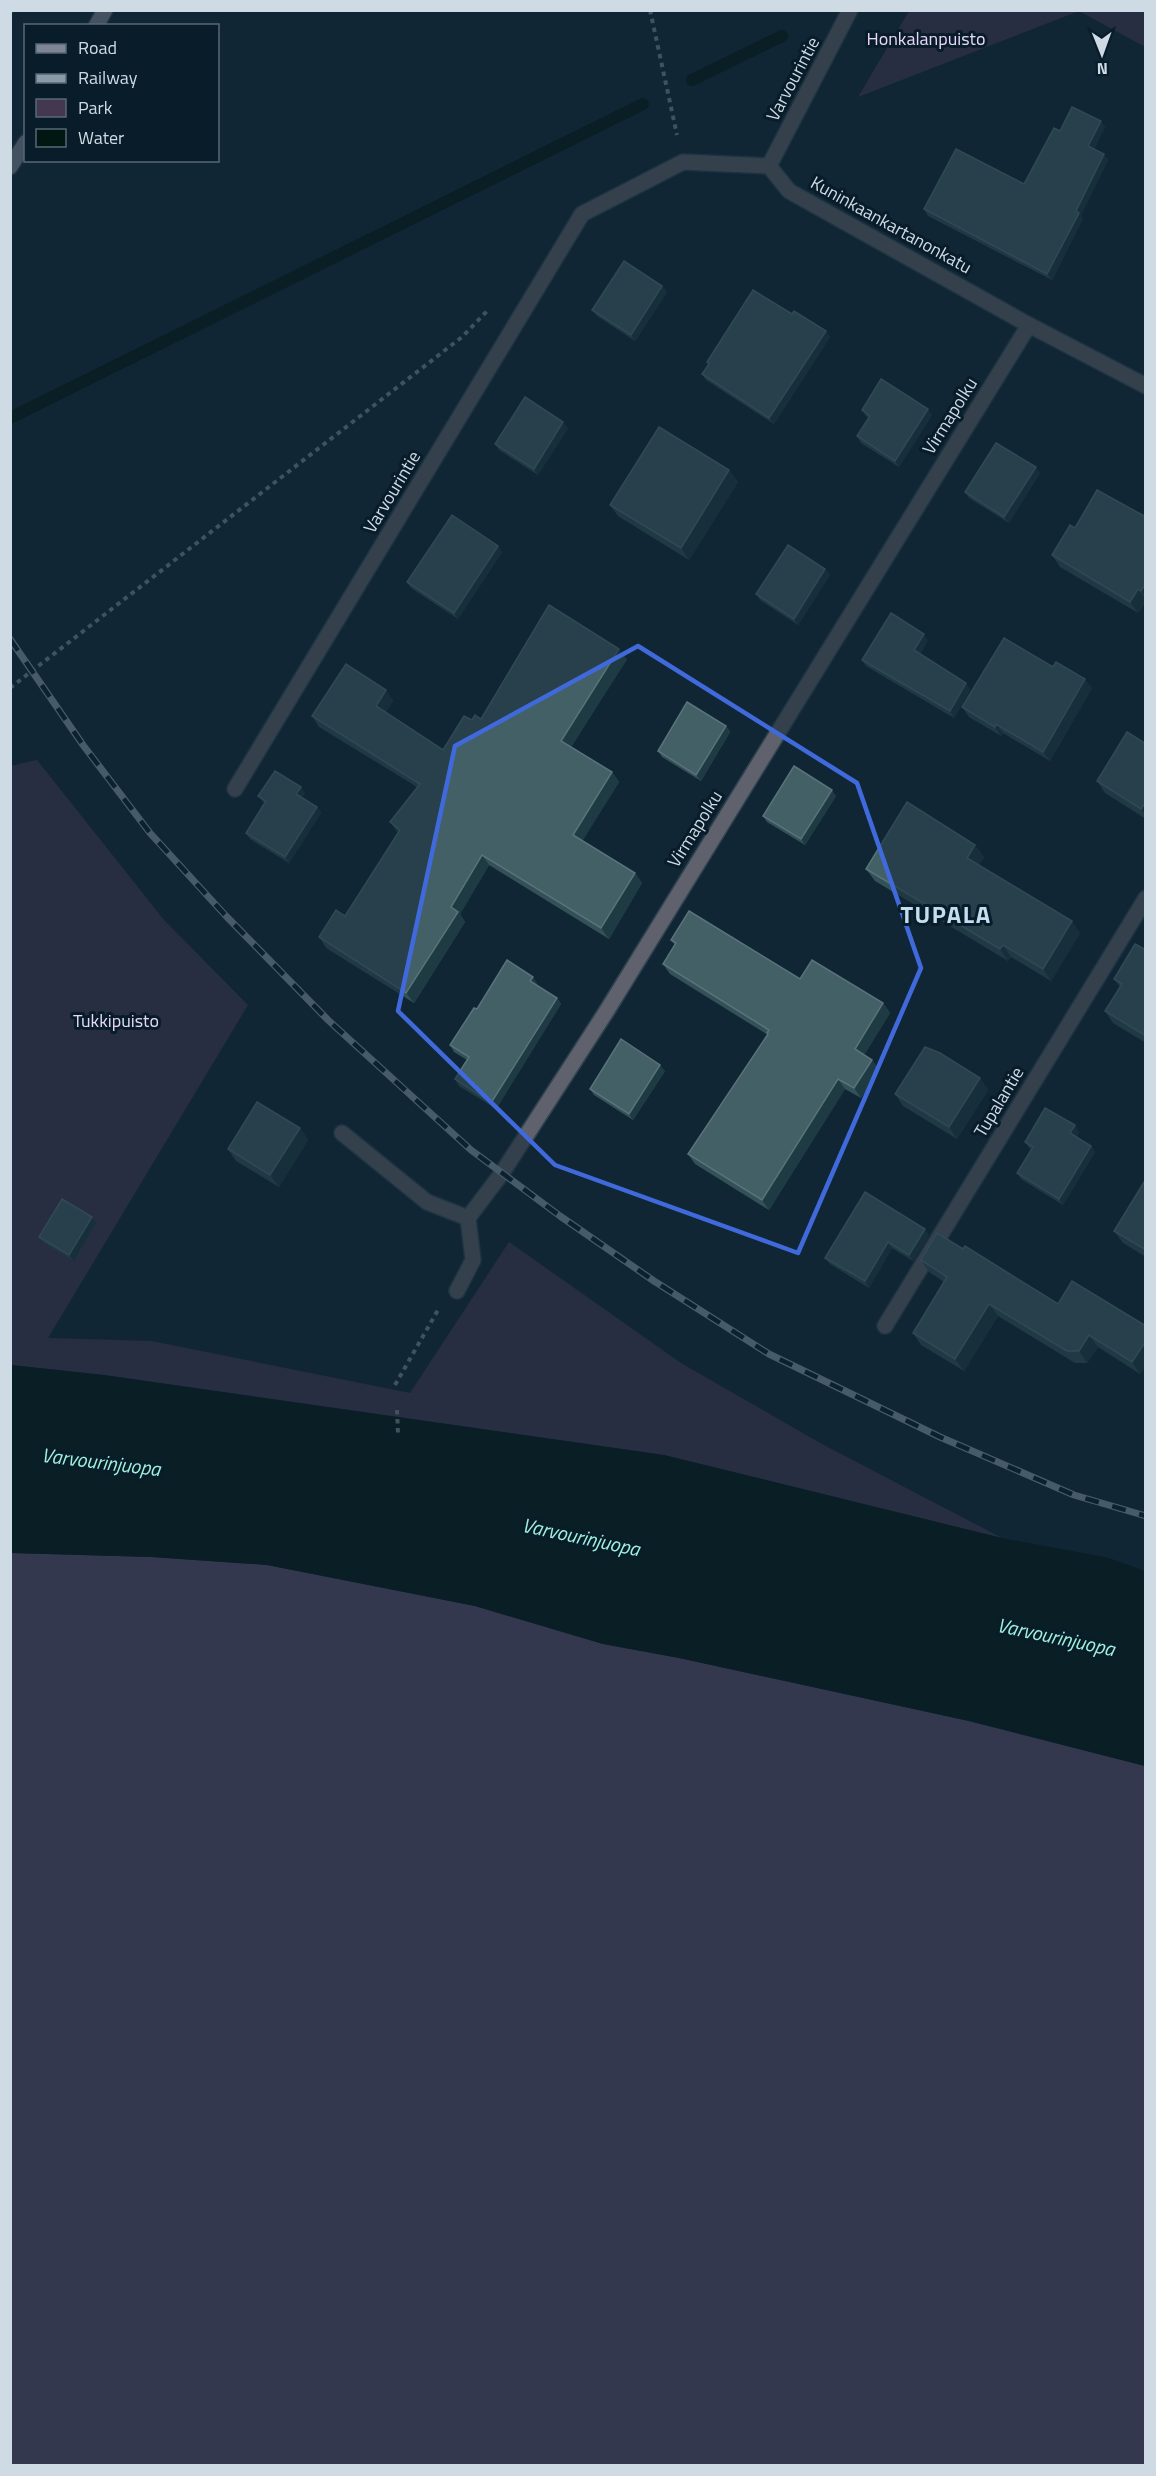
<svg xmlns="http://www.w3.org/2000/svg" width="1156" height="2476" font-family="'Titillium Web',sans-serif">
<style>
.green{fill:#443850}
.forest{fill:#5f4f6f}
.water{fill:#011712}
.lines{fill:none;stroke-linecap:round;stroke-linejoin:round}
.stream{stroke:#011712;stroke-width:12}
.street-casing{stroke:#2f4350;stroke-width:18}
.secondary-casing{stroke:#2f4350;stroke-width:18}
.path{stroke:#768793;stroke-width:4;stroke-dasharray:4.5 4.5;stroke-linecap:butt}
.street{stroke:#5f626c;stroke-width:15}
.secondary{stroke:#808596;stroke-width:15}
.rail-casing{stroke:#8a9aa6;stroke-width:7}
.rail{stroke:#081c2a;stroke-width:4.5;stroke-dasharray:14;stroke-linecap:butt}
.wall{fill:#335157}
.shaded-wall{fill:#1e3a42}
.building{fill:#436066;stroke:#59737a;stroke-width:1.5}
.marked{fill:none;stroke:#406adb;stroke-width:4.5;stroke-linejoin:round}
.labels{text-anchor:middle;stroke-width:6;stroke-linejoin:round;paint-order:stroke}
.park-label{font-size:18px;fill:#e9d8fb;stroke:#081c2a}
.street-label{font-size:18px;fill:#cedbe5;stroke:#081c2a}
.water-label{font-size:20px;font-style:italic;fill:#a0f2dc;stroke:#081c2a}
.district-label{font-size:24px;font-weight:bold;letter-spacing:1.5px;fill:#c4def1;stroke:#081c2a}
</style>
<rect width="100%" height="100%" fill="#112634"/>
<g class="green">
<path d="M909,11H1145V47L1079,11L858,97Z"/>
<path d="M37,760L164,920L248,1005L48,1338L151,1341L410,1393L509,1242L681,1363L820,1443L1002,1538L664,1455L104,1375L11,1365L10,766Z"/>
</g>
<path class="forest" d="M11,1553L151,1557L267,1565L475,1606L603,1644L679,1658L969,1721L1145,1766V2465L11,2466Z"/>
<path class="water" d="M11,1365L104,1375L664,1455L1002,1538L1109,1558L1145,1571V1766L969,1721L679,1658L603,1644L475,1606L267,1565L151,1557L11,1553Z"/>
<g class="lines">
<g class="stream">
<path d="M692,80L782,36"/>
<path d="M10,418L643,104"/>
</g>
<g class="street-casing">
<g id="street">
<path d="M769,166L850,10"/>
<path d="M235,789L582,214L683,162L769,166L789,191L1029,325L1146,386"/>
<path d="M342,1133L427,1202L468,1218L502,1173L606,1012L1029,325"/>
<path d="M457,1291L473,1260L468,1218"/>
<path d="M885,1326L1146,898"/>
</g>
</g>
<g class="secondary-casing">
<g id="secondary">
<path d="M96,26L105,10"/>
<path d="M10,167L26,142"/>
</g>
</g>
<g class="path">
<path d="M650,10L677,135"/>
<path d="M10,13L12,10"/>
<path d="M10,688L462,337L489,309"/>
<path d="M395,1385L438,1310"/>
<path d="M397,1410L398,1434"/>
</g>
<use href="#street" class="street"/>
<use href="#secondary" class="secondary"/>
<g class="rail-casing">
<path id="rail" d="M10,639L83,745L150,833L226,916L328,1020L471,1150L560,1216L654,1281L769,1354L940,1437L1074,1495L1146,1516"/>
</g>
<use href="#rail" class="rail"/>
</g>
<g class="wall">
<path d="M1105,127L1094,149L1104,154L1108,160L1081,215L1083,219L1052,280L928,216L924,209L1024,184L1060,131Z"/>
<path d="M662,286L667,292L635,341L597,316L592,310Z"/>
<path d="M792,314L826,331L830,337L774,424L706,380L702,374L709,364L707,362Z"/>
<path d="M862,410L932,415L899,467L861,443L857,436L869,418L866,416Z"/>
<path d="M568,428L538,475L499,450L495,444Z"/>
<path d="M729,470L738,482L689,560L618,516L610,505Z"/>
<path d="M1040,473L1009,523L969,498L965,492Z"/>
<path d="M1146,517V601L1138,613L1060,567L1052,555L1075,528Z"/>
<path d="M502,552L458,619L411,588L407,582Z"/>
<path d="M825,569L830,575L798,625L760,600L756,594Z"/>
<path d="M928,640L920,654L966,683L970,690L954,718L866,666L862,660Z"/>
<path d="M627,659L571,747L612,772L619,782L582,841L635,873L642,883L609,939L489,865L460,914L465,922L414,1003L326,948L319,937L345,916L398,833L390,822L417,787L319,727L312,716L386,690L393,701L386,712L443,750L472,720L481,719Z"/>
<path d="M1053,667L1092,688L1050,761L1003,733L1001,736L969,717L962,707Z"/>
<path d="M726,726L730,732L701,781L662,757L658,751Z"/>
<path d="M1146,744V819L1105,793L1097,781Z"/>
<path d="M305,793L302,797L317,807L321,813L289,863L250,839L246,833L264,803L258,796Z"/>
<path d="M836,796L805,845L767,822L763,816Z"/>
<path d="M975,845L984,857L979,865L1080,933L1051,981L1011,957L1008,961L875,881L866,869Z"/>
<path d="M671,940L800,979L883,1003L890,1013L864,1055L872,1060L879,1070L861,1098L845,1089L769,1210L695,1164L688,1154L768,1035L670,974L663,964L675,945Z"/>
<path d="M1146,950V1043L1113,1023L1105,1011L1120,987L1114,979Z"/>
<path d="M537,983L536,985L557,998L561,1004L496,1109L459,1086L455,1079L467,1060L454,1052L450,1045L477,1009Z"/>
<path d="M665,1071L633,1120L594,1095L590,1089Z"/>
<path d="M980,1078L988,1090L957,1139L903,1106L895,1094Z"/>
<path d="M1075,1125L1079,1132L1076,1137L1091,1146L1095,1152L1063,1205L1021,1179L1017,1173L1032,1149L1029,1148L1025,1142Z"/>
<path d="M300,1128L308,1140L279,1187L236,1161L228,1149Z"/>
<path d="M1146,1179V1257L1123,1243L1114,1231Z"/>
<path d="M865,1192L929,1235L913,1261L892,1248L869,1288L830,1264L825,1258Z"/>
<path d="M92,1217L96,1223L74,1261L44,1243L39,1237Z"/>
<path d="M921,1260L1058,1304L1146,1326V1366L1140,1374L1098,1347L1087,1363H1075L998,1316L964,1371L921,1345L913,1333L944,1282L929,1272Z"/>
</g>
<g class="shaded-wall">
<path d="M1101,121L1105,127L1093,152L1088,146Z"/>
<path d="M1104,154L1108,160L1081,215L1083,219L1052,280L1047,274L1076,211Z"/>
<path d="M662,286L667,292L635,341L631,335Z"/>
<path d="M826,331L830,337L774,424L769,418Z"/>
<path d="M928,409L932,415L899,467L895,461Z"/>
<path d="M563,422L568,428L538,475L534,469Z"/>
<path d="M1036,467L1040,473L1009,523L1004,517Z"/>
<path d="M729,470L738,482L689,560L681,548Z"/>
<path d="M498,546L502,552L458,619L454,613Z"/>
<path d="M825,569L830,575L798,625L794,619Z"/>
<path d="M1146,583V597L1141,591Z"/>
<path d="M1138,589L1146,600L1138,613L1130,602Z"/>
<path d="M924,634L928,640L918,656L914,650Z"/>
<path d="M619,649L627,659L568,752L561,741Z"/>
<path d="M1085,679L1092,688L1050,761L1043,752Z"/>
<path d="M966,683L970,690L954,718L950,711Z"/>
<path d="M386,690L393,701L383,716L376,706Z"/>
<path d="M996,724L1003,733L1001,736L995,727Z"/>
<path d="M726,726L730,732L701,781L696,775Z"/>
<path d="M612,772L619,782L580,845L573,835Z"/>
<path d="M301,787L305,793L301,800L296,794Z"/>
<path d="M832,790L836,796L805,845L801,839Z"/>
<path d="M1146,801V816L1141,809Z"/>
<path d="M317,807L321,813L289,863L285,857Z"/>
<path d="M975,845L984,857L976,870L967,858Z"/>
<path d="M482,855L489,865L460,914L465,922L414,1003L406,993L451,907Z"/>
<path d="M635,873L642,883L609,939L601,928Z"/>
<path d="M1072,921L1080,933L1051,981L1043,969Z"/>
<path d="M1003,945L1011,957L1008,961L1000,949Z"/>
<path d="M533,977L537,983L534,987L530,981Z"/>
<path d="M557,998L561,1004L496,1109L491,1103Z"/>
<path d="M883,1003L890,1013L862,1059L855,1049Z"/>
<path d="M872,1060L879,1070L861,1098L854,1088Z"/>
<path d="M660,1065L665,1071L633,1120L629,1114Z"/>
<path d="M980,1078L988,1090L957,1139L949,1127Z"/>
<path d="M838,1079L845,1089L769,1210L762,1200Z"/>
<path d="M1075,1125L1079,1132L1074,1139L1070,1133Z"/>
<path d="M300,1128L308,1140L279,1187L270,1175Z"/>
<path d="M1091,1146L1095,1152L1063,1205L1059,1199Z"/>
<path d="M92,1217L96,1223L74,1261L69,1255Z"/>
<path d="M925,1229L929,1235L913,1261L909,1255Z"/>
<path d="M888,1242L892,1248L869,1288L865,1281Z"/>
<path d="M989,1304L998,1316L964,1371L955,1359Z"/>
<path d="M1089,1335L1098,1347L1087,1363L1079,1351Z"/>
<path d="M1146,1341V1366L1140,1374L1132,1362Z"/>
</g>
<g class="building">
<path d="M1072,107L1101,121L1088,146L1104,154L1076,211L1079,213L1047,274L924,209L956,149L1024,184L1054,128L1060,131Z"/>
<path d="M624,261L662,286L631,335L592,310Z"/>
<path d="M753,290L792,314L794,311L826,331L769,418L702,374L709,364L707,362Z"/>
<path d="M881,379L928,409L895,461L857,436L870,416L862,410Z"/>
<path d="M525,397L563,422L534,469L495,444Z"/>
<path d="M659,427L729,470L681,548L610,505Z"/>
<path d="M996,443L1036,467L1004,517L965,492Z"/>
<path d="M1097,490L1146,517V583L1141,591L1138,589L1130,602L1052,555L1070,525L1075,528Z"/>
<path d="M452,515L498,546L454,613L407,582Z"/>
<path d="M788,545L825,569L794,619L756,594Z"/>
<path d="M549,605L619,649L561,741L612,772L573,835L635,873L601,928L482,855L451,907L458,912L406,993L319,937L336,910L345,916L400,830L390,822L420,784L312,716L346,664L386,690L376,706L443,750L464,716L472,720L475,715L481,719Z"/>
<path d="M891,613L924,634L914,650L966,683L950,711L862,660Z"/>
<path d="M1004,638L1053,667L1056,662L1085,679L1043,752L996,724L995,727L962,707Z"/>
<path d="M687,702L726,726L696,775L658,751Z"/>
<path d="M1127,732L1146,744V801L1141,809L1097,781Z"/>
<path d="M794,766L832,790L801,839L763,816Z"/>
<path d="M275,771L301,787L296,794L317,807L285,857L246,833L266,801L258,796Z"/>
<path d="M907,802L975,845L967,858L1072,921L1043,969L1003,945L1000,949L866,869Z"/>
<path d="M689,911L800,979L812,960L883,1003L855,1049L872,1060L854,1088L838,1079L762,1200L688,1154L768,1034L767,1033L769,1030L663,964L676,943L671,940Z"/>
<path d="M1135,944L1146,950V1036L1105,1011L1122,984L1114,979Z"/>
<path d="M507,960L533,977L530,981L557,998L491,1103L455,1079L469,1057L450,1045L474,1008L477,1009Z"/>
<path d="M621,1039L660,1065L629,1114L590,1089Z"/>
<path d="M925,1047L940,1053L980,1078L949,1127L895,1094Z"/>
<path d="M257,1102L300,1128L270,1175L228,1149Z"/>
<path d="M1045,1108L1075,1125L1070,1133L1091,1146L1059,1199L1017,1173L1033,1147L1025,1142Z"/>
<path d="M1146,1179V1250L1114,1231Z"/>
<path d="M865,1192L925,1229L909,1255L888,1242L865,1281L825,1258Z"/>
<path d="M62,1199L92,1217L69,1255L39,1237Z"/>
<path d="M937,1233L963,1249L965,1246L1058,1304L1072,1281L1146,1326V1341L1132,1362L1089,1335L1079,1351H1067L989,1304L955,1359L913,1333L947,1277L921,1260Z"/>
</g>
<path d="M0 0H1156V2476H0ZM638,646L857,783L921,968L798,1253L555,1165L398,1011L455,746Z" fill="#112634" fill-opacity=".55" fill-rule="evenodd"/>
<path class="marked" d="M638,646L857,783L921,968L798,1253L555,1165L398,1011L455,746Z"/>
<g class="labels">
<g class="park-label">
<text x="926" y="45">Honkalanpuisto</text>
<text x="116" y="1027">Tukkipuisto</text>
</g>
<g class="street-label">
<text transform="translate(793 79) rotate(-62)" y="6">Varvourintie</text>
<text transform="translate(891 225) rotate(29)" y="6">Kuninkaankartanonkatu</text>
<text transform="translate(950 416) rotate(-58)" y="6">Virmapolku</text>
<text transform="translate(392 492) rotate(-59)" y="6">Varvourintie</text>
<text transform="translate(695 829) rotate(-58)" y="6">Virmapolku</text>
<text transform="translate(999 1102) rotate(-59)" y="6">Tupalantie</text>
</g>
<g class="water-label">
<text transform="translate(101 1462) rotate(7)" y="7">Varvourinjuopa</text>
<text transform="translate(581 1537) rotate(12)" y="7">Varvourinjuopa</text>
<text transform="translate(1056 1637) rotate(12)" y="7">Varvourinjuopa</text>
</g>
<g class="district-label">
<text x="946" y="923">TUPALA</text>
</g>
</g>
<rect width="1156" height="2476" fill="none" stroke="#cedbe5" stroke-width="24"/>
<rect x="24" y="24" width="195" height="138" fill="#081c2a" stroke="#576875" stroke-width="1.5"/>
<rect x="36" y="44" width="30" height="9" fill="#808596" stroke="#576875" stroke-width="1.5"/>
<text x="78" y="54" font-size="18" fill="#cedbe5">Road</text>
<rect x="36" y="74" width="30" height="9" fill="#8a9aa6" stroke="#576875" stroke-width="1.5"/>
<text x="78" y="84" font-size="18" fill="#cedbe5">Railway</text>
<rect x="36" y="99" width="30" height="18" fill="#443850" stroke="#576875" stroke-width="1.5"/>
<text x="78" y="114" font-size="18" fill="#cedbe5">Park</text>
<rect x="36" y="129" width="30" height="18" fill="#011712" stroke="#576875" stroke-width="1.5"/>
<text x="78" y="144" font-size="18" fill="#cedbe5">Water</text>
<g transform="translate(1102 54) rotate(179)" stroke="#081c2a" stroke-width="4.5" paint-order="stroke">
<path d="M0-4.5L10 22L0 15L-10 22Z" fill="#cedbe5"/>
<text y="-9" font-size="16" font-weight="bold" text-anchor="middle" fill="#cedbe5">N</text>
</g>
</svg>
